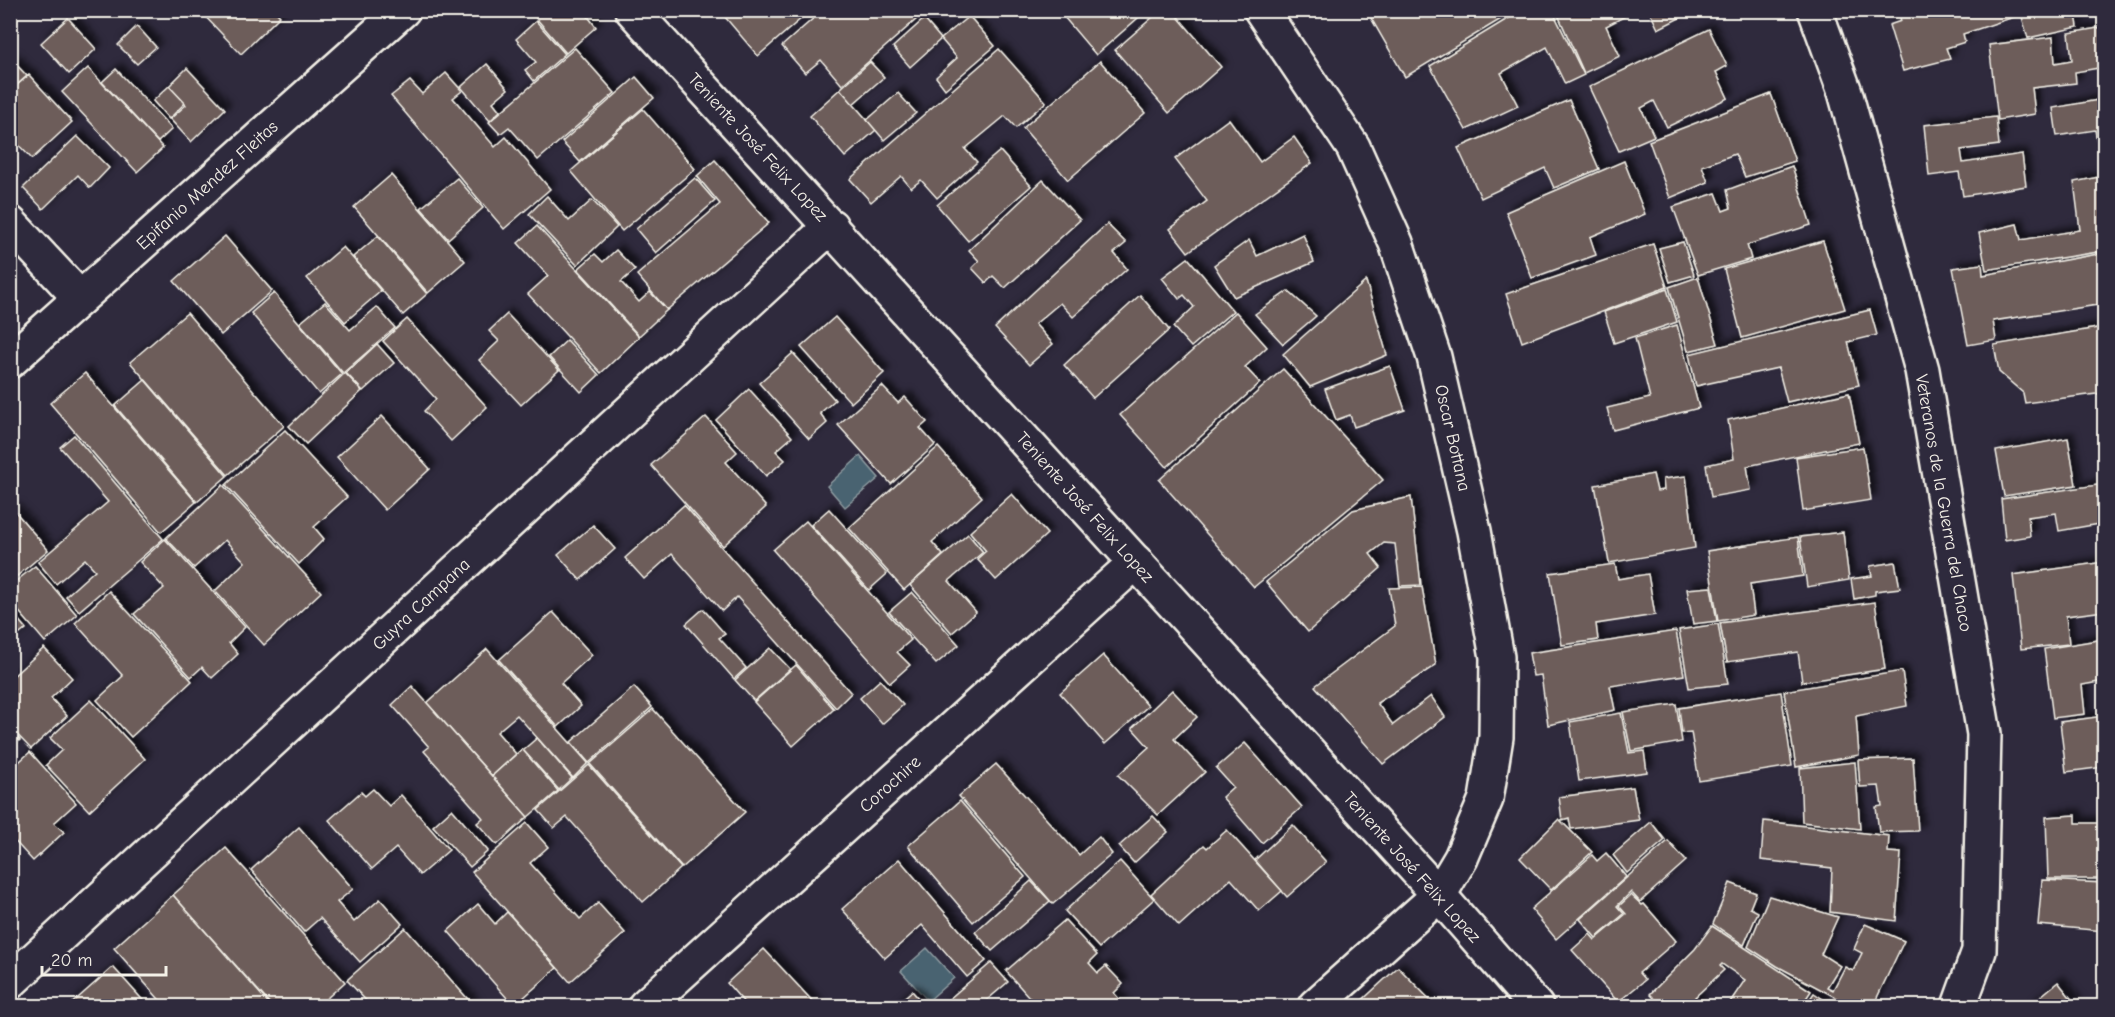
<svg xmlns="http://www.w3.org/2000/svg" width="2115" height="1017" font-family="'Comic Neue',sans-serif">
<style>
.water{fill:#4a6371;stroke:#8e9ca1;stroke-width:1.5}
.building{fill:#6d5d5a;stroke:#f4f1e8;stroke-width:1.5;filter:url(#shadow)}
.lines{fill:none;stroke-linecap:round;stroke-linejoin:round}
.street-casing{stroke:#f4f1e8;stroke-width:38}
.secondary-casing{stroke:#f4f1e8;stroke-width:38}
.street{stroke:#2f2a3d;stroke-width:33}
.secondary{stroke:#2f2a3d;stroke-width:33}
.labels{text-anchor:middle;stroke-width:4.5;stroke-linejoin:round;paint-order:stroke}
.street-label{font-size:18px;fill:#f4f1e8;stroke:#2f2a3d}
</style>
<defs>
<filter id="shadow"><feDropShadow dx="5.5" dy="-5.5" stdDeviation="3" flood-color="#0009"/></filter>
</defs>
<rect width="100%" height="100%" fill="#2f2a3d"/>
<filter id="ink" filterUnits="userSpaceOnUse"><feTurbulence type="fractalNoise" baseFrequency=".0167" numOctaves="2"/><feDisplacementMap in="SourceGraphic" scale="12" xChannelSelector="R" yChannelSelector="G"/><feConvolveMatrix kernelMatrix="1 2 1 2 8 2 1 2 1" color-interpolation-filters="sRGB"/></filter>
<g filter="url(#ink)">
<g class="water">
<path d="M860,456L879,478L845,507L827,486Z"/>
<path d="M927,948L954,978L928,1001L901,971Z"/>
</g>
<g class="building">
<path d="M199,10H274L280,16L241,54Z"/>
<path d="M529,10H583L596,27L566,53Z"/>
<path d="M719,10H811L758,56Z"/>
<path d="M823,10H927L842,85L821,60L805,73L782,46Z"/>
<path d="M1058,10H1147L1096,55Z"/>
<path d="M1161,10H1172L1221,67L1169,113L1115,50Z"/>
<path d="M1372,10H1516L1405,77L1368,13Z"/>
<path d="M1522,10H1552L1584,75L1565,84L1547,47L1501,73L1518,106L1466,130L1430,66Z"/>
<path d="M1571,10H1637L1606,26L1620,56L1584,73L1559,17Z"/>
<path d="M1649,10H1695L1658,29Z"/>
<path d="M1898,10H2019L2020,15L1963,34L1965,42L1946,48L1950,59L1903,71L1889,25L1901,21Z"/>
<path d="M2020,10H2088L2076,14L2078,27L2028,38Z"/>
<path d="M969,16L995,46L945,89L936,77L957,58L941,39Z"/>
<path d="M68,18L96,49L69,74L41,43Z"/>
<path d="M924,19L941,39L910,67L893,47Z"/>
<path d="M536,21L565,54L534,81L525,70L536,62L516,39Z"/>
<path d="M137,26L156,47L137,64L118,45Z"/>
<path d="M2104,27V67L2075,72L2076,83L2032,88L2035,114L1998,120L1989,45L2053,37L2055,63L2072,60L2069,33Z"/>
<path d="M1709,29L1727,66L1716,72L1728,98L1667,127L1654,101L1641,108L1654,136L1619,151L1589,87Z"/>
<path d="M575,48L615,93L538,160L509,127L500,134L489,122Z"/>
<path d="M999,49L1046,102L1016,128L1005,116L965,149L977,162L937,198L921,180L911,188L901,176L871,202L850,179Z"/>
<path d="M10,58L27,76L10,91Z"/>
<path d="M1100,61L1145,113L1068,180L1023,128Z"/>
<path d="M870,62L884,77L853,104L840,89Z"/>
<path d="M487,64L508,89L493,102L500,111L490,121L461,87Z"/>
<path d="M88,68L163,148L137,172L62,92Z"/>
<path d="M187,68L225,109L191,142L170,119L186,105L169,86Z"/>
<path d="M116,69L172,129L158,142L102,82Z"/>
<path d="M446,73L462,91L453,98L495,147L506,137L550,189L504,229L391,96L410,81L422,94Z"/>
<path d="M29,75L72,122L32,159L10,136V91Z"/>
<path d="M636,77L654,98L580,162L562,142Z"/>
<path d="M169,86L185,103L169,119L153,101Z"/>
<path d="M840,89L876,130L845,157L810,116Z"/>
<path d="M898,93L916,113L884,140L867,120Z"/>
<path d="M1771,94L1795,161L1745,177L1735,154L1702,166L1708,182L1670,198L1649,141Z"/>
<path d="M2104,99V172L2102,173L2095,130L2057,136L2053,108Z"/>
<path d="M1569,100L1599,169L1554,188L1545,168L1481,198L1458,148Z"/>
<path d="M643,109L695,169L622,231L571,171Z"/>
<path d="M1996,117L1999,145L1961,150L1963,163L2022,154L2026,186L1963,196L1959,172L1929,176L1924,125Z"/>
<path d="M1229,119L1260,162L1294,137L1312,163L1188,252L1170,229L1207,201L1175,159Z"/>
<path d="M77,136L109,168L90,188L78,175L43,209L23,188Z"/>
<path d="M1000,151L1031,186L968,241L937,205Z"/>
<path d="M715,160L769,223L667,310L637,275L720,204L697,176Z"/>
<path d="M1624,161L1645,214L1590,237L1596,255L1532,278L1506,212Z"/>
<path d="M1792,166L1811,225L1747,245L1751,259L1698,275L1673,207L1716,193L1723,211L1731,208L1727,190Z"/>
<path d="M391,175L465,261L428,293L354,207Z"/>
<path d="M2104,176V251L1986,270L1979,233L2017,224L2021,240L2080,230L2074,182Z"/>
<path d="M457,178L483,208L448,239L421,208Z"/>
<path d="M695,178L715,201L656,253L636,229Z"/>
<path d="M1043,180L1080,220L1005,288L993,276L986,283L972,268L979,261L969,250Z"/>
<path d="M547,196L569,221L592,200L617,227L577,265L529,214Z"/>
<path d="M1107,224L1126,243L1114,253L1127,269L1073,317L1060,303L1035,324L1053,344L1029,365L995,328Z"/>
<path d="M537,226L639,337L601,373L528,294L548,276L518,243Z"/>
<path d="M1303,234L1314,262L1234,297L1214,265L1249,240L1257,256Z"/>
<path d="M225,236L272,291L221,335L174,281Z"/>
<path d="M378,236L427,294L403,315L353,257Z"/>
<path d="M1823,241L1845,309L1742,338L1724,269Z"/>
<path d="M1683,242L1694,275L1670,282L1659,248Z"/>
<path d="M1653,244L1667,287L1522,342L1506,294Z"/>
<path d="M343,247L381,291L345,322L307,278Z"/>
<path d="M616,250L635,270L621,282L639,302L650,292L667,310L639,336L578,269L595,254L603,262Z"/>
<path d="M2104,253V304L1993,321L1996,340L1968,345L1953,268L1982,264L1983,275Z"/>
<path d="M1188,258L1233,311L1191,347L1173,327L1194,307L1184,295L1179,299L1162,278Z"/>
<path d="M1698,277L1718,344L1688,351L1669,287Z"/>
<path d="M1366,281L1387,355L1310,387L1283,354Z"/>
<path d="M1667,289L1677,322L1614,343L1604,312Z"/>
<path d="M1288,291L1316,316L1283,344L1255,314Z"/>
<path d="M274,293L342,374L319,394L251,313Z"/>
<path d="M1140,295L1169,330L1093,398L1064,365Z"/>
<path d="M325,302L350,330L377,307L395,328L343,373L300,323Z"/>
<path d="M1870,310L1877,335L1848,342L1859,385L1787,402L1778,368L1696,386L1689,354Z"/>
<path d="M1236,312L1267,347L1245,367L1260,383L1167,467L1120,415Z"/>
<path d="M187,313L284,426L228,475L130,362Z"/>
<path d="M507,314L559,370L521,405L479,360L499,341L489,331Z"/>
<path d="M835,317L884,373L851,403L801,347Z"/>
<path d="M407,319L487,407L451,441L424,411L436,399L383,341Z"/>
<path d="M1677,325L1699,408L1613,430L1607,408L1650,398L1635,338Z"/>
<path d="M2104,327V393L2025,403L2023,393L1999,372L1994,345Z"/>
<path d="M567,340L599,375L581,392L549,357Z"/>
<path d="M377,344L394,363L363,391L346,373Z"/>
<path d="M793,353L835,400L820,413L827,423L809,439L759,383Z"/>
<path d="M1390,366L1405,410L1354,427L1350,415L1336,420L1325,389Z"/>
<path d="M1283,369L1383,480L1254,587L1159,480Z"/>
<path d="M85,373L196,502L161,532L50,403Z"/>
<path d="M345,373L362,391L306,444L289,426Z"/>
<path d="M145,380L227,476L197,502L115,406Z"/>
<path d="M882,386L898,403L905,397L927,422L920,428L935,445L891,484L838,425Z"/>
<path d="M749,389L792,437L776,451L785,460L766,476L716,420Z"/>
<path d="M1849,393L1859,443L1747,466L1751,490L1711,497L1706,465L1734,459L1728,420Z"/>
<path d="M382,416L430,469L385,510L337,457Z"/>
<path d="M706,417L737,452L726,462L766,507L723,546L651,465Z"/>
<path d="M285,430L347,497L314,527L324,539L299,564L226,485Z"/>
<path d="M74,435L163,539L79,611L66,596L95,570L85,559L56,584L38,562L108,502L60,447Z"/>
<path d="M2068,438L2076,485L2004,496L1996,451Z"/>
<path d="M938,447L982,497L932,542L943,555L904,590L849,528Z"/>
<path d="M1863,447L1871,500L1803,511L1796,457Z"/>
<path d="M1653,474L1657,491L1664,490L1663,479L1686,476L1695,548L1609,563L1595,485Z"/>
<path d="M2104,484V523L2059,531L2056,513L2028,517L2030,536L2005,540L2001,499Z"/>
<path d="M223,485L321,592L264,645L215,591L245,562L225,540L194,568L166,538Z"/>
<path d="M1012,494L1047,534L996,580L977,559L986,551L970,532Z"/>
<path d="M1411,497L1421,585L1400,586L1395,544L1384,543L1370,554L1381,568L1308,632L1266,582L1353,510Z"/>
<path d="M684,505L851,693L836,708L737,597L722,611L672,554L644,579L625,558Z"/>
<path d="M13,509L48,550L10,582V511Z"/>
<path d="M829,509L887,574L869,590L811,525Z"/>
<path d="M806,521L911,640L897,652L910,665L890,683L773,550Z"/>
<path d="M593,525L615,549L580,580L558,555Z"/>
<path d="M1843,532L1849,580L1807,587L1800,537Z"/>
<path d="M968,534L983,552L949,581L976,612L952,633L910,585Z"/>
<path d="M1798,537L1803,576L1750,584L1754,615L1718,621L1707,551Z"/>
<path d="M165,539L245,627L229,643L238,654L212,678L202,667L191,677L134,614L164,588L140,562Z"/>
<path d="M1895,562L1900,588L1875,591V595L1854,599L1851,579L1872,576L1870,566Z"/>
<path d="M2104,562V611L2066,616L2069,644L2021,649L2013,575Z"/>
<path d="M1615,564L1618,579L1648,574L1655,615L1596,624L1598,640L1562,645L1550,573Z"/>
<path d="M35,566L77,615L45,642L10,601V586Z"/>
<path d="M1422,587L1436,665L1377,703L1393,725L1431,696L1445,717L1383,764L1315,686L1395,626L1389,588Z"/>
<path d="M1711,587L1717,621L1693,624L1687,589Z"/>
<path d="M109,591L192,681L131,737L97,700L123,676L75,623Z"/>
<path d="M912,592L959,645L936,664L889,612Z"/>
<path d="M1875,602L1885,669L1802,682L1798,652L1727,662L1720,623Z"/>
<path d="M703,609L725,634L719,638L746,668L734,679L686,624Z"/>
<path d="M10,610L26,629L10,642Z"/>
<path d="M553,612L592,655L561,683L581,706L558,727L499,660Z"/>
<path d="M1718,624L1728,684L1689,688L1679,630Z"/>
<path d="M1676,631L1684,675L1610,686L1615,710L1548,725L1541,675L1533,676L1529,653Z"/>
<path d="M2104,639V681L2082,685L2085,714L2053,718L2044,649Z"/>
<path d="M44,648L72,678L51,698L67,716L31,749L10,727V679Z"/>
<path d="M770,648L790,669L754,701L735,680Z"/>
<path d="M487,649L588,763L573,778L517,715L497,732L516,754L492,776L427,703Z"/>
<path d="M1103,655L1148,706L1105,744L1060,693Z"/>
<path d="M796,665L834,709L793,746L754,702Z"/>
<path d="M1902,671L1907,706L1856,716L1859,755L1796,767L1784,691Z"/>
<path d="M880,680L903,705L882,724L860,698Z"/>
<path d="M412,686L528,817L497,845L477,823L483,818L424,751L429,747L392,705Z"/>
<path d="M634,687L652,707L589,763L571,742Z"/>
<path d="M1172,690L1197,717L1174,739L1205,772L1158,815L1118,775L1149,747L1132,728Z"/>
<path d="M1781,692L1792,766L1699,781L1691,732L1682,733L1679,708Z"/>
<path d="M91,700L145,759L89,811L46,765L62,750L50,738Z"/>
<path d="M1676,704L1682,742L1631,751L1623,712Z"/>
<path d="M653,709L745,812L682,868L590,764Z"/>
<path d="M1621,713L1629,753L1644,751L1647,772L1579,781L1570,722Z"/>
<path d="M2104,716V767L2066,772L2060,722Z"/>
<path d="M10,729L20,740L10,749Z"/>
<path d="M537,738L572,778L559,790L523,750Z"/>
<path d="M1245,743L1302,807L1262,843L1222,797L1233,787L1216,768Z"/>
<path d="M522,749L558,791L528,817L492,776Z"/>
<path d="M30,752L76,803L54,823L64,832L33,861L10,836V770Z"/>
<path d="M1913,758L1918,831L1879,832L1876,807L1882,806L1879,786L1860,787L1858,760Z"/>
<path d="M1855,762L1860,829L1802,822L1800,768Z"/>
<path d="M996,764L1079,855L1099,837L1112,854L1053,904L959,796Z"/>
<path d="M589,765L681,868L643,902L567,817L554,828L538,810Z"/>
<path d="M1633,787L1639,820L1571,829L1569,818L1562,820L1559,797Z"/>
<path d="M373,789L389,806L401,795L449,850L420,875L396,848L372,869L329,820L361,792L365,796Z"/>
<path d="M960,801L1025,877L973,922L908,846Z"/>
<path d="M452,809L488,851L470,867L433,826Z"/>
<path d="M2076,815V823H2104V879H2048L2046,817Z"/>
<path d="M1153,816L1168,832L1134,863L1119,846Z"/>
<path d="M1559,819L1592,852L1551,890L1520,858Z"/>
<path d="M1764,821L1889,836L1888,852L1901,853L1896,921L1830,912L1832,868L1761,860Z"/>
<path d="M1651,822L1665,840L1627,873L1613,855Z"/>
<path d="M527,823L548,847L530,863L580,919L598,903L625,933L570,982L472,872Z"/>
<path d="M1293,825L1326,862L1287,897L1255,860Z"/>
<path d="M299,827L353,889L337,902L354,922L380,899L402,924L360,962L320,918L304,932L251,870Z"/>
<path d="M1227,830L1282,891L1259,911L1231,879L1179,926L1151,894L1204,845L1207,848Z"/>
<path d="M1668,841L1686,861L1640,902L1631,892L1617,906L1624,914L1596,938L1580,919Z"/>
<path d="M226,848L345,982L318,1006H272L173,895Z"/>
<path d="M1606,853L1626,877L1556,939L1531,909L1592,855L1597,861Z"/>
<path d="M899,859L986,961L967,977L922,925L885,958L842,909Z"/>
<path d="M1120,861L1154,899L1099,948L1065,911Z"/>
<path d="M2042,880L2104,883V931L2038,925Z"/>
<path d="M1031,881L1050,901L992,951L975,932Z"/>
<path d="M1730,883L1756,893L1750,908L1758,912L1744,945L1713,924Z"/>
<path d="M173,895L271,1006H165L114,948Z"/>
<path d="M1631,895L1642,905L1644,904L1676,941L1639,973L1645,980L1618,1002L1572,950L1590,934L1595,940L1626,914L1619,906Z"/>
<path d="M1769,896L1838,917L1821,954L1840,966L1827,987L1833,990L1845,967L1853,971L1862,953L1854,949L1865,924L1904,941L1873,1006H1852L1777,966L1748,947Z"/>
<path d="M478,904L495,924L507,912L557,968L514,1006L448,931Z"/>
<path d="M1065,920L1097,955L1089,963L1098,973L1106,966L1123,984L1114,993L1125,1006H1037L1006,971Z"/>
<path d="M1712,926L1811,991L1801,1006H1730L1728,1005L1745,980L1722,964L1720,966L1724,970L1695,997L1701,1003L1698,1006H1662L1650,994L1695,949Z"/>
<path d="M405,928L474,1006H371L347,980Z"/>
<path d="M764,949L817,1006H747L727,983Z"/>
<path d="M991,963L1008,982L980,1006H941Z"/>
<path d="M113,967L148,1006H69Z"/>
<path d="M1398,967L1436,1006H1356Z"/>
<path d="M2058,982L2077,1006H2029Z"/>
<path d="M912,991L925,1006H894Z"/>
<path d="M1814,993L1833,1006H1805Z"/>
</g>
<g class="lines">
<g class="street-casing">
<g id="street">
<path d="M1815,10L1845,92L1922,370L1984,734L1979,951L1959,1006"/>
<path d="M10,223L80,298"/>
<path d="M10,982L831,226"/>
<path d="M645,1006L1136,562"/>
</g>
</g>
<g class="secondary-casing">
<g id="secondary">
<path d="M632,10L1439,895L1536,1006"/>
<path d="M1261,10L1353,147L1396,243L1434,357L1474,531L1497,657L1496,737L1486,799L1461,858L1439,895L1315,1006"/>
<path d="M10,361L403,10"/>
</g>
</g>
<use href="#street" class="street"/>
<use href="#secondary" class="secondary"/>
</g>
</g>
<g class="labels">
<g class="street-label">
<text transform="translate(758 147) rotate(47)" y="6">Teniente José Felix Lopez</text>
<text transform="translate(207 185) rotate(-42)" y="6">Epifanio Mendez Fleitas</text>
<text transform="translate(1453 438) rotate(77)" y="6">Oscar Bottana</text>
<text transform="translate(1944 503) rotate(80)" y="6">Veteranos de la Guerra del Chaco</text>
<text transform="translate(1085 507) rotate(48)" y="6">Teniente José Felix Lopez</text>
<text transform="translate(421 604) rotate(-43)" y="6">Guyra Campana</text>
<text transform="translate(890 784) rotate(-42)" y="6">Corochire</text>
<text transform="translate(1412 867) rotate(48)" y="6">Teniente José Felix Lopez</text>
</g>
</g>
<rect width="2115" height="1017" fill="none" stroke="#2f2a3d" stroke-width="36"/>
<rect x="18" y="18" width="2079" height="981" fill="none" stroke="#f4f1e8" stroke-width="2" filter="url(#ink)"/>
<path d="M42 966v9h124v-9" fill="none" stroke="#f4f1e8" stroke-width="3"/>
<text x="51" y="966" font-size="18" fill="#f4f1e8" stroke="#2f2a3d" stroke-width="4.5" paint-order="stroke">20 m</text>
</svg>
